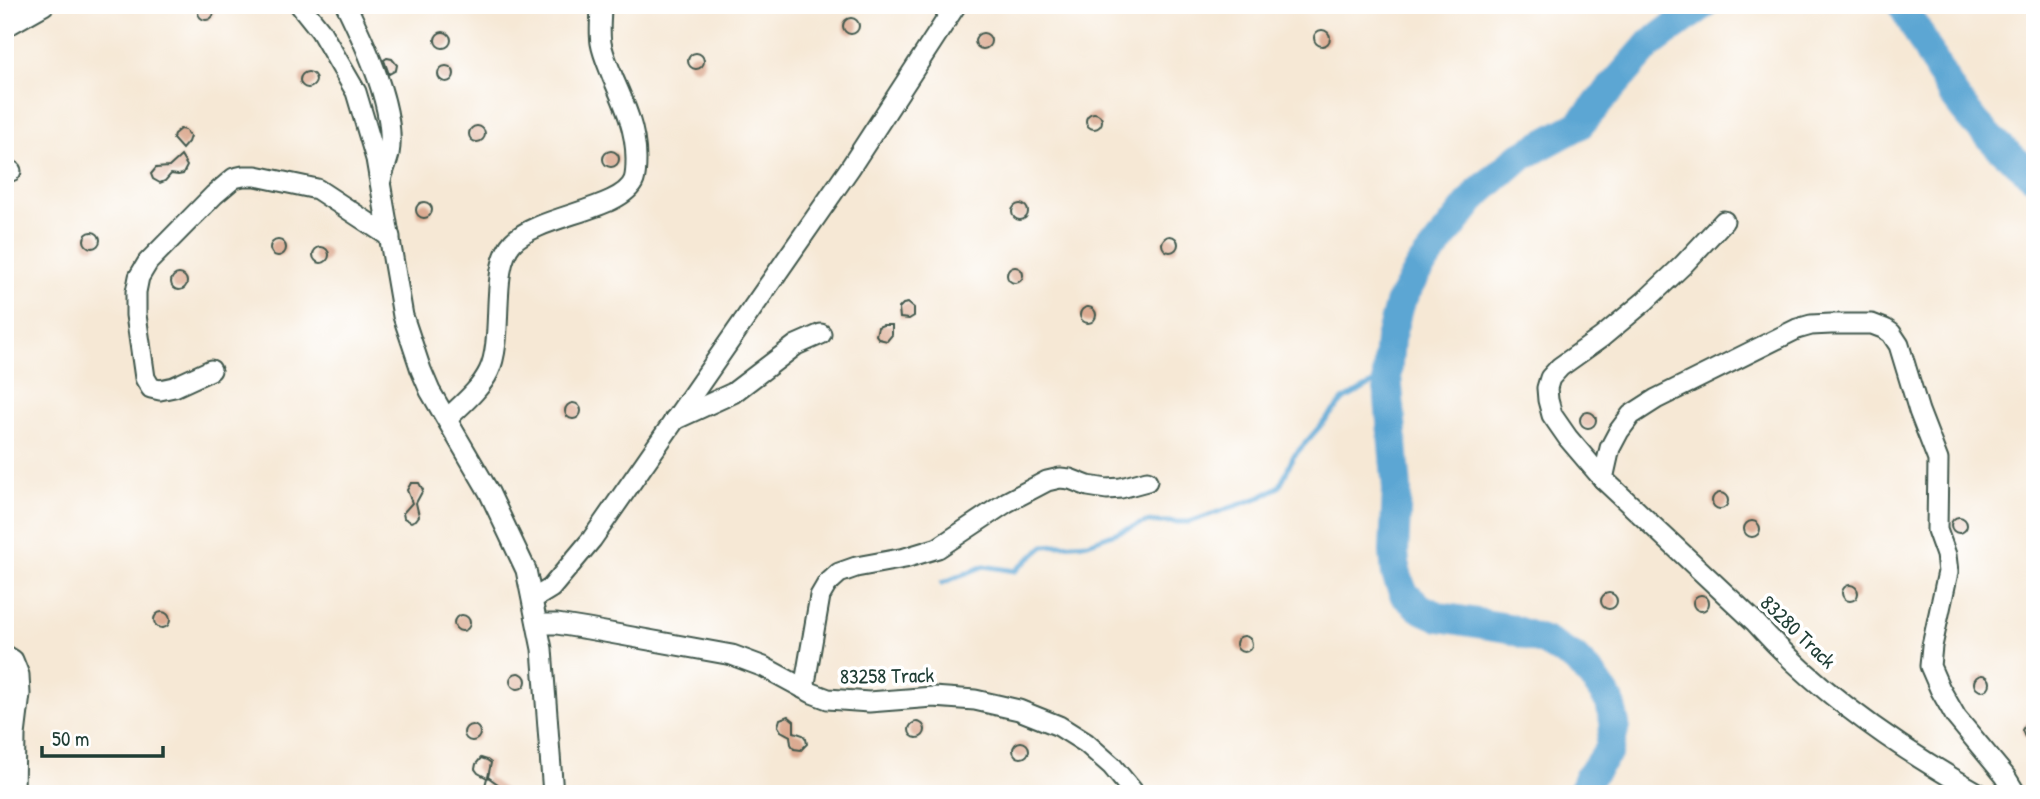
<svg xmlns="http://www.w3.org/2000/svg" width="2040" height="799" font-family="'Patrick Hand',sans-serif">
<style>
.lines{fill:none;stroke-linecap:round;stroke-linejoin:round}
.stream{stroke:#5ba6d3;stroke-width:5}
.river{stroke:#5ba6d3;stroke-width:30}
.building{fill:#dcab92}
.minor-casing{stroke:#3f574c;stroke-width:23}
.minor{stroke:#fff;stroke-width:19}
.labels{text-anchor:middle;stroke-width:7;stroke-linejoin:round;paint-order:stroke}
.street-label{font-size:21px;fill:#1f3d34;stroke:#fff}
</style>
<rect width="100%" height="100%" fill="#fff"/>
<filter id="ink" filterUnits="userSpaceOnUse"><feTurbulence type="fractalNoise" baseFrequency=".0143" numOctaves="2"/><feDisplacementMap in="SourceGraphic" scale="14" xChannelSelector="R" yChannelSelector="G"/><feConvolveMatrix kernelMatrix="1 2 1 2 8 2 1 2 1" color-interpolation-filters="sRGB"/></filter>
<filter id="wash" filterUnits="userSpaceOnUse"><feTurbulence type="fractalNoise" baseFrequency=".00686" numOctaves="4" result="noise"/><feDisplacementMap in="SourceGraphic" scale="28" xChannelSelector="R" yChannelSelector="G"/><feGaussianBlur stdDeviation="1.57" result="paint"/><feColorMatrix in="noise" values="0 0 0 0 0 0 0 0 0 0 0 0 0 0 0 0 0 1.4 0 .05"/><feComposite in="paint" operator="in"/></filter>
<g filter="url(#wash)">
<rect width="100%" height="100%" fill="#f6e8d5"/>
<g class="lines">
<path class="stream" d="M942,583L984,566L1015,571L1044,546L1088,543L1146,522H1189L1261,497L1280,486L1293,457L1343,400L1387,376"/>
<g class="river">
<path d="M1902,5C1922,36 1936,70 1957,100C1978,129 2007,154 2035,177"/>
<path d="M1582,794L1587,780L1609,750L1615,725L1610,702L1593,677L1574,658L1544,641L1508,628L1440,617L1420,608L1404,594L1396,574L1394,552L1397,489L1387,376L1390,339L1399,304L1418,270L1477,194L1518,158L1579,125L1649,45L1703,5"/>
</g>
</g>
<g id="blocks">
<g class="building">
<circle cx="206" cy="12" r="8"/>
<circle cx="851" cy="26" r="8"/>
<circle cx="1322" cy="38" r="8"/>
<circle cx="443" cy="40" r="8"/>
<circle cx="983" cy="41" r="8"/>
<circle cx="696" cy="61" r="8"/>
<path d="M387,58L392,59L397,65L396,70L389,74L384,60Z"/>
<circle cx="446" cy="74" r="8"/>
<circle cx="308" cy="80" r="8"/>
<circle cx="1094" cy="121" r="8"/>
<circle cx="477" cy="134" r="8"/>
<path d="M180,129L185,130L190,136L188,142L182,149L173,139L174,134Z"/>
<circle cx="611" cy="159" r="8"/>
<path d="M181,156L187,166L183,174L178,175L171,174L165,181L160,183L153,179L151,174L156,168L169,167Z"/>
<circle cx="424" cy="210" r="8"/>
<circle cx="1020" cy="212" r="8"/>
<circle cx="92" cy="240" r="8"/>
<circle cx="1170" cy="244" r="8"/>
<circle cx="278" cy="248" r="8"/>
<circle cx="321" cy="255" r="8"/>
<circle cx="1015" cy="275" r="8"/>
<circle cx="179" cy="282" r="8"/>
<path d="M908,303L914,308V316L909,319L900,318L899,308L903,304Z"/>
<circle cx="1088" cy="315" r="8"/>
<path d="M883,325H892V335L887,341L879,339L876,335L878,327Z"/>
<circle cx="573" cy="411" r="8"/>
<circle cx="1588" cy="420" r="8"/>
<path d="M411,483H419L423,490L416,503L419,516L416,520L411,522L404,518L403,513L412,503L407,490Z"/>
<circle cx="1720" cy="501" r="8"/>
<circle cx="1959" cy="525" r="8"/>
<circle cx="1752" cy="529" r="8"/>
<circle cx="1850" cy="593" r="8"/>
<circle cx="1609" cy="601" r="8"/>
<circle cx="1701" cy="603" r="8"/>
<circle cx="162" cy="620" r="8"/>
<circle cx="462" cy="623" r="8"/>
<circle cx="1244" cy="644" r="8"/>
<circle cx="518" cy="681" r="8"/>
<circle cx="1982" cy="683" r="8"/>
<path d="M788,716L794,721V732L803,735L806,739L807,744L801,750L794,749L791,744L790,736L781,731L778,726L780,719Z"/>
<path d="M2035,720V742L2025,737L2022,730L2026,723Z"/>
<circle cx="917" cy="730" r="8"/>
<circle cx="472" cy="733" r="8"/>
<circle cx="1021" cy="750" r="8"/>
<path d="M481,758L487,760L491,763L488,777L512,794H483L487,778L478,773L475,769L476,764Z"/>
</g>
</g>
</g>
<g filter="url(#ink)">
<use href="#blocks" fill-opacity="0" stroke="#3f574c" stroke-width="2"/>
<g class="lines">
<g class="minor-casing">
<g id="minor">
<path d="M300,5L320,30L356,92L376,159L403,316L421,370L430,391L489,492L526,570L542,649L553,794"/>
<path d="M346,5C365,44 397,111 389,154C387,163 383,171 381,180"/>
<path d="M5,27L44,5"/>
<path d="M5,170L11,171"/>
<path d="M1724,221L1683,265L1645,301L1602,337L1560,367L1550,378L1547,388L1548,400L1552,415L1568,438L1603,479L1754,621C1816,691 1898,748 1980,794"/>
<path d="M211,370L174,387L160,390L151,388L145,378L136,315V292L139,277L148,262L214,195L234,178L243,176H256L317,189L390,237"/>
<path d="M447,419C461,405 480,390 489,371C505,338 489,267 513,242C539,215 623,210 634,180C636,174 636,166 636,159C636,130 625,105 613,78C609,67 603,55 601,43C599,31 601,17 601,5"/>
<path d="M674,420L733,393L796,345L821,334"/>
<path d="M1603,479L1610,448L1619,431L1631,415L1656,399L1797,329L1811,325L1831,324H1872L1885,329L1891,333L1899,345L1919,411L1938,460L1937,530L1946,555L1948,572L1932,646L1930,666L1940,689L1956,717L2005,776L2016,794"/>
<path d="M533,599L551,588L592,539L850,168L956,5"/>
<path d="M538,624H557L588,629L732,655L764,667L812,693L828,699L869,702L933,697L975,700L1019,710L1059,726L1086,743L1112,766L1135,794"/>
<path d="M5,655L13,660L19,675L20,694L15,735L14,794"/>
<path d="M804,689L820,596L827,584L839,573L856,567L905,558L938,548L1007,502L1047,481L1060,478L1070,479L1088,486L1107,489L1121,488L1147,481"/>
</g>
</g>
<use href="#minor" class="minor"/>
</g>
</g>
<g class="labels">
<g class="street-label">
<text transform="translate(1798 632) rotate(44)" y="7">83280 Track</text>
<text transform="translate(887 676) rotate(-1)" y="7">83258 Track</text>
</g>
</g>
<rect width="2040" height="799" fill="none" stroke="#fff" stroke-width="28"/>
<path d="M42 746v10h121v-10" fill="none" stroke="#1f3d34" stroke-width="3.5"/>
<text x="52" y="746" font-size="21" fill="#1f3d34" stroke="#ffffff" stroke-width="5" paint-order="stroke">50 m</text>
</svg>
